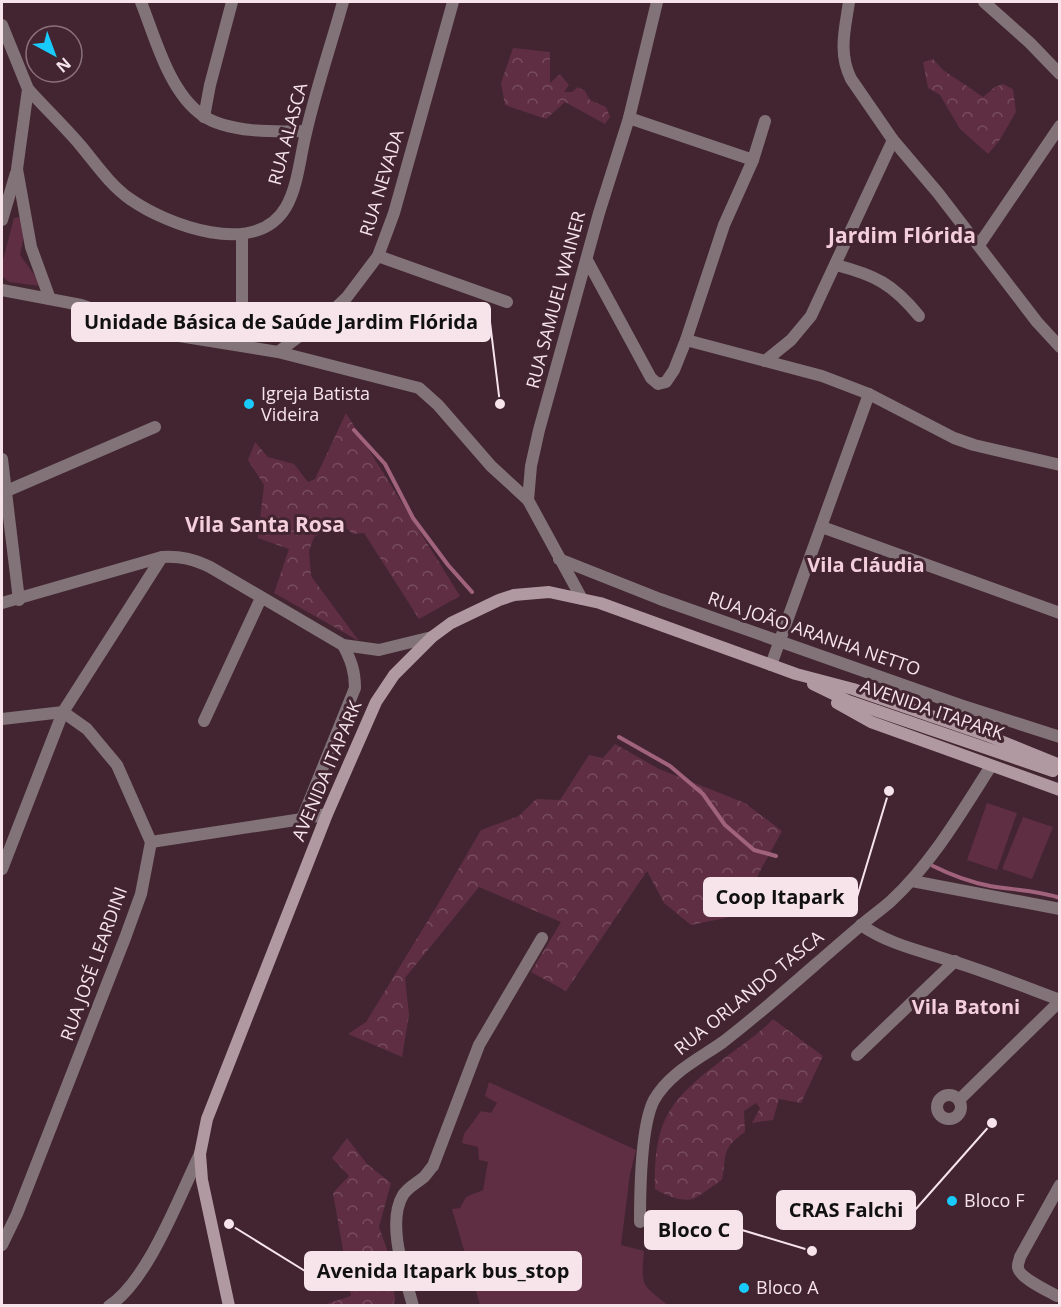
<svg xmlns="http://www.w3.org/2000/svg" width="1061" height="1307" font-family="'Open Sans',sans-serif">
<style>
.green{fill:#5f2e42}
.forest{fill:url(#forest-crowns)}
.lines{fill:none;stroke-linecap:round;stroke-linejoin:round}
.stream{stroke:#a1637b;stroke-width:4}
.street{stroke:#827378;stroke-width:12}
.secondary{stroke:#b199a1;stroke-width:12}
.poi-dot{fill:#19cafc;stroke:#422530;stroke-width:2}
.labels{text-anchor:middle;stroke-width:6;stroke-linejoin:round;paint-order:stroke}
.street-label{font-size:18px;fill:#f7e4ea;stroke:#422530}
.poi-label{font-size:18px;fill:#f7e4ea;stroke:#422530;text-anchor:start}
.neighbourhood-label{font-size:20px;font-weight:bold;fill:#f4cedb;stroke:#422530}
.quarter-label{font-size:21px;font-weight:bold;fill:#f4cedb;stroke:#422530}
.leader{fill:none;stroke:#f7e4ea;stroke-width:2}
.callout-dot{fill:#f7e4ea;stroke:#422530;stroke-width:2}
.callout{fill:#f7e4ea;stroke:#f7e4ea;stroke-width:2}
.callout-label{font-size:20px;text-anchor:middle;font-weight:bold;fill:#111}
</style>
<defs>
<pattern id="forest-crowns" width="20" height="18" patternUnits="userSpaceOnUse" patternTransform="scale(1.5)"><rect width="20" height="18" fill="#5f2e42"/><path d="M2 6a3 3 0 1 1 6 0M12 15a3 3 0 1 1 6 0" fill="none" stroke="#774c5d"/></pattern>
</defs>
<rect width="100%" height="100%" fill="#422530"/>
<g class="green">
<path d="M19,217L24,219L25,230L20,255L33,273L40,286L9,282L2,276V264L14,218Z"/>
<path d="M987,803L1017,813L997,870L967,860Z"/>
<path d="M1023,817L1053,827L1032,879L1002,869Z"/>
<path d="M489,1082L636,1150L630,1174L621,1245L644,1251C641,1286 641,1284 668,1305H480L452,1209L460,1208L466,1197L483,1190L488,1162L479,1160L478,1147L462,1143L464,1134L481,1111L491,1113L497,1103L485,1096Z"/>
</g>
<g class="forest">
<path d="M513,48L550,52V83L560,74L569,85L564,92H572L578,87L585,91L590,100L606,107L610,117L605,124L565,102L546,119L505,105L501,83Z"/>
<path d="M933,59L943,70L983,97L995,87L1003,84L1013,89L1016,112L999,141L988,154L960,129L940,95L928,88L923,62Z"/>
<path d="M346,413L460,596L419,619L364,533L353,534L340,523L314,537L309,551L311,576L359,641L274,593L289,549L258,538L264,485L248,460L255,442L268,457L294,464L308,482L315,479Z"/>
<path d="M615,744L659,769L745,803L782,831L759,873L740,915L691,925L664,903L647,871L566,991L531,972L561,922L479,887L405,978L409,1015L402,1057L348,1034L366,1022L438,904L481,830L519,816L536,799L560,800L589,755L603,758Z"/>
<path d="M773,1019L823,1056L801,1103L779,1099L773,1120L752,1123L760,1108L756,1103L744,1111L745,1132C721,1149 727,1153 722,1180C715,1184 699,1197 693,1199C681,1202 665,1195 655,1189C654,1165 656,1133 669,1112C681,1091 704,1074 722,1060C740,1046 758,1035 773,1019Z"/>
<path d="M347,1138L367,1164L391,1183L379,1227L389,1255L395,1300L393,1305H323L351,1296L333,1193L349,1176L332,1158Z"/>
</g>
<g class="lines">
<g class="stream">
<path d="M354,430L385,464L413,518L448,565L472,592"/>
<path d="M619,737L670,766L703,794L725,825L754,850L776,856"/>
<path d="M933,866C951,875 970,882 990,886C1013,890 1037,890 1060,898"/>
</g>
<g class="street">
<path d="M141,2C155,37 169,92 202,115C227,133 276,132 306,131"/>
<path d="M849,2C845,29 838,53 851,79L893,140L938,193L1037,322L1060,347"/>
<path d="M984,2L1030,43L1060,74"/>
<path d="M2,25L28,89L17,169L31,247L50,299"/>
<path d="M28,89C45,108 64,126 81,146C96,164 110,185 130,199C167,225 256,259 286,207C298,186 300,157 306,133C316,89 331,45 343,2"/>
<path d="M204,117L210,85L232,2"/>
<path d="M753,160L765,121"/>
<path d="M2,220L16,173"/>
<path d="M979,245L1060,126"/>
<path d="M378,256L507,302"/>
<path d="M587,260L651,378L658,384L666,382L674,370L686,340L724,225L753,160L629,118"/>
<path d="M836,265C875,275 893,284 919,316"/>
<path d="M2,290L81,305L167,334L278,352L419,388L438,405L491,466L528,500"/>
<path d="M686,340L822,376L869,394L954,438L974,445L1060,465"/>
<path d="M242,346V235"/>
<path d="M278,352L328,315L347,297L378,256L394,213L453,2"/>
<path d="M765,361L791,340L811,316L893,140"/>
<path d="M2,459L19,600"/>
<path d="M2,493L155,427"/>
<path d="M822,527L1060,613"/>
<path d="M559,559L660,599L960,705L1060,737"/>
<path d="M582,599L528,500L531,466L539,430L599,213L629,118L657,2"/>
<path d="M2,603L162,557C181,556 193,559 210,567L343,645L379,650L432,637"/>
<path d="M771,665L869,394"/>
<path d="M2,719L63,712L87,729L117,765L151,842L141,894L125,938L17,1214L2,1245"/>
<path d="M204,721L261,598"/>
<path d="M302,819L355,688C355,671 351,660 343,645"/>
<path d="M151,842L302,819L327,814"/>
<path d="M2,869L63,712L162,557"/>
<path d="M912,881L1060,909"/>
<path d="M861,925C890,945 922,951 955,962C990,973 1025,987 1060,1000"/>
<path d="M857,1055L955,961"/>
<circle cx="949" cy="1107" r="12"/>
<path d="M959,1100L1060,1001"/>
<path d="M640,1222C640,1192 641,1125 654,1100C669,1073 699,1059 723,1042C770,1006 814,965 859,927C869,918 881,910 891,901C932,863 961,813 991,766"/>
<path d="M1057,1296C1048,1291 1018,1277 1018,1267C1017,1265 1020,1259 1020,1257L1060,1185"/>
<path d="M109,1306C148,1281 179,1197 200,1154"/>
<path d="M413,1306C405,1276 386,1223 403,1195C408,1187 417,1183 424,1177C427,1174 430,1169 433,1166L479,1045L542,938"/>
</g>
<g class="secondary">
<path d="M813,684L848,701L1053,771"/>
<path d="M837,703L871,722L1060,790"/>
<path d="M229,1306L202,1180L200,1154L207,1119L327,814L376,702L394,675L432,637L451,623L499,600L514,595L549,592L600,603L796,674L853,689L986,735L1060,765"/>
</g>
</g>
<g class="poi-dot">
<circle cx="249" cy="404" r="6"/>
<circle cx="952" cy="1201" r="6"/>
<circle cx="744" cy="1288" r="6"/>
</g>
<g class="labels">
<g class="street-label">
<text transform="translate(288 134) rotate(-75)" y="6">RUA ALASCA</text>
<text transform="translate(382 183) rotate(-73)" y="6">RUA NEVADA</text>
<text transform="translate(556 300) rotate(-75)" y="6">RUA SAMUEL WAINER</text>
<text transform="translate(814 634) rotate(19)" y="6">RUA JOÃO ARANHA NETTO</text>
<text transform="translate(932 710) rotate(19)" y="6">AVENIDA ITAPARK</text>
<text transform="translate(327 771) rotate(-67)" y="6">AVENIDA ITAPARK</text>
<text transform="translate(94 964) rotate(-70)" y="6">RUA JOSÉ LEARDINI</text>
<text transform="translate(749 993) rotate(-39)" y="6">RUA ORLANDO TASCA</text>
</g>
<g class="poi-label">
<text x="261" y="400">Igreja Batista<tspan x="261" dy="21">Videira</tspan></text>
<text x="964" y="1207">Bloco F</text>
<text x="756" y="1294">Bloco A</text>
</g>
<g class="neighbourhood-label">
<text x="866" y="572">Vila Cláudia</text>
<text x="966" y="1014">Vila Batoni</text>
</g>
<g class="quarter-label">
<text x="902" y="243">Jardim Flórida</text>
<text x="265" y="532">Vila Santa Rosa</text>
</g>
</g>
<path class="leader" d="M500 404L490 322M889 791L857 897M992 1123L915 1210M812 1251L742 1230M229 1224L305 1271"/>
<g class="callout-dot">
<circle cx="500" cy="404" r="6"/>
<circle cx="889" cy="791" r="6"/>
<circle cx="992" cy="1123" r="6"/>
<circle cx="812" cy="1251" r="6"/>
<circle cx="229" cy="1224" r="6"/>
</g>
<g class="callout">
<rect x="72" y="303" width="418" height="38" rx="6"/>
<rect x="704" y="878" width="153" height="38" rx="6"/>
<rect x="777" y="1191" width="138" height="38" rx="6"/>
<rect x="645" y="1211" width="97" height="38" rx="6"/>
<rect x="305" y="1252" width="276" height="38" rx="6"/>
</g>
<g class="callout-label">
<text x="281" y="329">Unidade Básica de Saúde Jardim Flórida</text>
<text x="780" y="904">Coop Itapark</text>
<text x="846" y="1217">CRAS Falchi</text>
<text x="694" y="1237">Bloco C</text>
<text x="443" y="1278">Avenida Itapark bus_stop</text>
</g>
<rect width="1061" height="1307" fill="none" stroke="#f7e4ea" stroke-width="6"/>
<g transform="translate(54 54) rotate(139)"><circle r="28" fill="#422530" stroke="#8a717a" stroke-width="1.5"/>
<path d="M0-4.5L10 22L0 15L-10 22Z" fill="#19cafc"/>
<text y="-9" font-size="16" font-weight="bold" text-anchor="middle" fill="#f7e4ea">N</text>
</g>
</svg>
